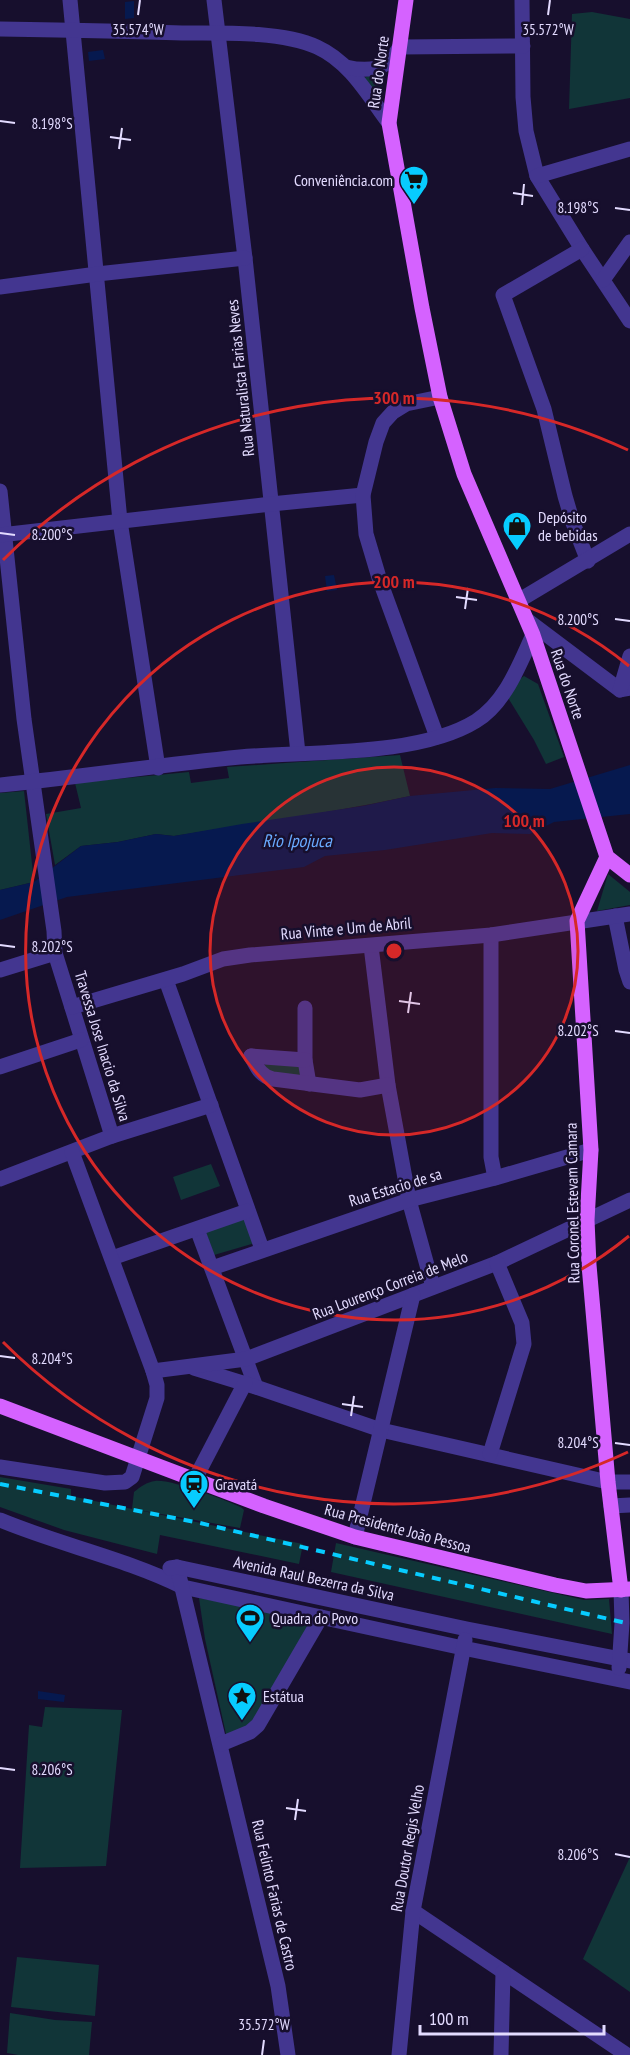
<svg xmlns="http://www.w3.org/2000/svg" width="630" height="2055" font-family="'PT Sans Narrow',sans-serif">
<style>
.green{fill:#113538}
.water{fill:#06194f}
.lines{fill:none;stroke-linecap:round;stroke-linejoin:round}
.minor{stroke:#433690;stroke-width:15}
.major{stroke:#d562ff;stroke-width:15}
.rail{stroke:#07ccff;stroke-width:4;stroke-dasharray:9 8;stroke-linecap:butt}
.ticks{fill:none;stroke:#e3dbff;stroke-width:2}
.ring{fill:none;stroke:#d62828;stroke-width:3}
.labels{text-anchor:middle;stroke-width:5;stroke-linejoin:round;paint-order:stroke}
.street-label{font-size:16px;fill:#e3dbff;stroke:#170f2d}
.poi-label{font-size:16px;fill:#e3dbff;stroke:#170f2d;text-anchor:start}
.water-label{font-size:18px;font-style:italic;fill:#69aaff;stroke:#170f2d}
.ticks-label{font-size:15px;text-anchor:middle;fill:#e3dbff;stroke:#170f2d;stroke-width:5;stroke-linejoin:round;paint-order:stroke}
.centre{fill:#d62828;stroke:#170f2d;stroke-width:3}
.ring-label{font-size:18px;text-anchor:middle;font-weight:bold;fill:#d62828;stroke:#170f2d;stroke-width:5;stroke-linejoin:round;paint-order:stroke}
</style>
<rect width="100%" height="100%" fill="#170f2d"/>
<g class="green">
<path d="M592,12L630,19V98L569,109L572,14Z"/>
<path d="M383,72L385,75L378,106L360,80L368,76Z"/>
<path d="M524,676L538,684L564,757L546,764L534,740L505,693L510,686Z"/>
<path d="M400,755L410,796C332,813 253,823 174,836L156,834L118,842L81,846L55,865L46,814L81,808L75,783L189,772L191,783L229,778L227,767Z"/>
<path d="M24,791L34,882L0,890V793Z"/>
<path d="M608,874L630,892V905L597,911Z"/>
<path d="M265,1059L302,1065L301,1079L264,1072Z"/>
<path d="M211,1164L220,1186L181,1200L173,1177Z"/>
<path d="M244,1216L255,1243L214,1255L205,1230Z"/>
<path d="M0,1477L71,1489V1496L132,1509L134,1492C140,1487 147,1482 155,1481C171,1479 226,1500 242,1508L244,1510L240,1528L133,1509L303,1544L299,1564L160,1535L157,1554L64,1530L0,1507Z"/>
<path d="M336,1543L584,1600L609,1599L612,1634L331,1572Z"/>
<path d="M199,1598L311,1619V1623L258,1718L233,1736L226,1734L205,1639Z"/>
<path d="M45,1707L122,1710L106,1866L20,1868L29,1725L42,1727Z"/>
<path d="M630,1857V1992L583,1959Z"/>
<path d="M17,1957L99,1965L95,2016L11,2007Z"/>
<path d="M10,2013L55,2020L92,2022L89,2055H18L7,2053Z"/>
</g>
<g class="water">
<path d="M134,1V18L125,19V2Z"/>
<path d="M103,50L105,59L89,61L88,52Z"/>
<path d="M334,575L337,590L327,591L325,576Z"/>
<path d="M630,765V814L554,822L530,834L492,833L385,850L325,856L304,867L67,897L0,920V890L34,882L81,846L118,842L156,834L174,836L242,824L363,806L410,796L495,788L550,789Z"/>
<path d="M38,1691L65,1695L64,1702L38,1699Z"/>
</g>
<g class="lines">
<g class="minor">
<path d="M70,0L120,521L158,768"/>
<path d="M214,0L245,258L298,753"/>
<path d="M522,0L523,97L526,131L537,176L582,249L630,321"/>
<path d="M0,29C61,30 122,31 182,33C222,33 282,31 317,47C350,62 368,95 389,123"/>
<path d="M346,67C359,70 376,71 387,63C392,60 396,52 400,47L523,46"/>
<path d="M537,176L630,149"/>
<path d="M582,249L503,295L544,409L565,496L573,523L588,561"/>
<path d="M603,280L630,242"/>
<path d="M0,287L97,274L245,258"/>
<path d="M0,491L24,719L54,931L55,953L112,1136"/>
<path d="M0,535L271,504L363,495"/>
<path d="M518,601L630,534"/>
<path d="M527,620L620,690L630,688"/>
<path d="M620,690L630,656"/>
<path d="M437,737L380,581L366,534L363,495L376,442L383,423L393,412L406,404L440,397"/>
<path d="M0,785C80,777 160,765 240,757C308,751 418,757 476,721C506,702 519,665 533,635"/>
<path d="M615,916L626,970L630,982"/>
<path d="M491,935V1157L495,1178"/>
<path d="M371,946L388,1085L409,1200L433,1287"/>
<path d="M0,970L55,953"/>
<path d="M166,980L262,1249"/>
<path d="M72,1007L183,974L223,959L250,955L491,935L630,914"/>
<path d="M305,1008V1060L309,1084"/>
<path d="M251,1056C257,1067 260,1076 273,1079L360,1090L388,1085"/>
<path d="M251,1056L305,1060"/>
<path d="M0,1067L81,1040"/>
<path d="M0,1179L112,1136L211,1105"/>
<path d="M197,1229L256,1387"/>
<path d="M112,1258L247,1211"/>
<path d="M212,1268L409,1200L495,1178L591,1150"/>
<path d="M194,1368L256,1387L381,1430L608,1482H630"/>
<path d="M153,1371L246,1359L497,1263L630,1200"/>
<path d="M490,1454L524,1344L522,1323L497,1263"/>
<path d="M0,1467L105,1483L125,1482L132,1477L157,1398V1385L153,1371L72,1152"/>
<path d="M195,1479L245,1383"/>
<path d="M611,1506L630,1505"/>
<path d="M0,1520C60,1545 124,1558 183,1587L463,1648L630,1682"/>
<path d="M355,1537L413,1295"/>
<path d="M177,1567L278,1986L288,2055"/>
<path d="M170,1568L177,1567L467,1629L630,1661"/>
<path d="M619,1668L622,1623L621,1590"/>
<path d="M221,1744L250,1732L258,1725L321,1617"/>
<path d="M413,1911L627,2055"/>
<path d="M399,2055L413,1911L465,1640"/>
<path d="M501,2055L503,1972"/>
</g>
<g class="major">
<path d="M406,0L389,123L422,308L440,397L464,474L533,635L607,857L630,875"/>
<path d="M607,857L577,921L591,1150L587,1220L589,1265L608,1482L621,1590"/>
<path d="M0,1406L264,1506L355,1537L555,1585L586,1591L630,1589"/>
</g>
<path class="rail" d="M0,1484L200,1523L630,1624"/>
</g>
<path class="ticks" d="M138,15L140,0M548,15L550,0M0,121L15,123M110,137L131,140M119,149L122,128M513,193L533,196M522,205L524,184M615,208L630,210M0,533L15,535M456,597L477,600M465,609L468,588M615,619L630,621M0,945L15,947M399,1001L420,1004M408,1013L411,992M615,1031L630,1033M0,1356L15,1358M342,1404L363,1407M351,1416L354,1396M615,1443L630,1445M0,1768L15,1770M286,1808L306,1811M295,1820L298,1799M615,1854L630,1857M262,2055L264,2040"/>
<circle cx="394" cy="951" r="184" fill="#d62828" fill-opacity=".12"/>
<g class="ring">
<circle cx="394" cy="951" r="184"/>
<path d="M629 1236A369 369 0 1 1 629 666"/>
<path d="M628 1452A553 553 0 0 1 3 1342M3 560A553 553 0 0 1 628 450"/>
</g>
<defs>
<g id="supermarket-pin" transform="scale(1.5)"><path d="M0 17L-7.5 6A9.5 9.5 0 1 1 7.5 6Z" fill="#07ccff" stroke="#170f2d"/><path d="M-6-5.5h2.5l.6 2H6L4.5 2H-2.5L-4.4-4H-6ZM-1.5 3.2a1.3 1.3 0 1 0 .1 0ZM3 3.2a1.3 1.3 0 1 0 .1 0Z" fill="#111"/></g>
<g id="shop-pin" transform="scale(1.5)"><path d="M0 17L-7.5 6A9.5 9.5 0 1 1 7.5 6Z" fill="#07ccff" stroke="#170f2d"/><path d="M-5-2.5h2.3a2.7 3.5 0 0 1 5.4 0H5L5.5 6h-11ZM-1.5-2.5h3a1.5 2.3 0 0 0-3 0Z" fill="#111"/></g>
<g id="station-pin" transform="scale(1.5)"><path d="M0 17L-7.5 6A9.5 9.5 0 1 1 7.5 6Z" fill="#07ccff" stroke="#170f2d"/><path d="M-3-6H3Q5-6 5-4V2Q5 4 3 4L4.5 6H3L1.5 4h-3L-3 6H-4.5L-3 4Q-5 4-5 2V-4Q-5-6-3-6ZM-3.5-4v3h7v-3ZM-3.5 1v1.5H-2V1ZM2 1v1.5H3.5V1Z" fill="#111"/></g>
<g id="stadium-pin" transform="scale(1.5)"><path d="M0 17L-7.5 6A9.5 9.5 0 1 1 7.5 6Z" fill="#07ccff" stroke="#170f2d"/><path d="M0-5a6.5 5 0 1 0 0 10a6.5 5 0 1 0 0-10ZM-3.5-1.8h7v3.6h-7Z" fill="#111"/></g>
<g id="sight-pin" transform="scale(1.5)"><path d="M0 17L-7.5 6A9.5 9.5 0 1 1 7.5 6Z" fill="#07ccff" stroke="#170f2d"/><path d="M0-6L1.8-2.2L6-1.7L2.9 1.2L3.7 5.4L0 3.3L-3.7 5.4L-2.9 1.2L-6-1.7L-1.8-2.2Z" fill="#111"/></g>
</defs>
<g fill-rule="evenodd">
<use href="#supermarket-pin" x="414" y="180"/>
<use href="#shop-pin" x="517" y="526"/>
<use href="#station-pin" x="194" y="1484"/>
<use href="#stadium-pin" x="250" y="1618"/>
<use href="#sight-pin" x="242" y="1696"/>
</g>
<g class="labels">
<g class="street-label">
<text transform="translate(378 72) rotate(-82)" y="6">Rua do Norte</text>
<text transform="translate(240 378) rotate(-96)" y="6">Rua Naturalista Farias Neves</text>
<text transform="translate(568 684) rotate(71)" y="6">Rua do Norte</text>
<text transform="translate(346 928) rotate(-5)" y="6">Rua Vinte e Um de Abril</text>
<text transform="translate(103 1046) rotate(73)" y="6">Travessa Jose Inacio da Silva</text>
<text transform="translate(395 1187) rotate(-17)" y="6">Rua Estacio de sa</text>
<text transform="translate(572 1203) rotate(-91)" y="6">Rua Coronel Estevam Camara</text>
<text transform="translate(390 1285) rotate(-21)" y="6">Rua Lourenço Correia de Melo</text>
<text transform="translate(398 1528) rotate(15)" y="6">Rua Presidente João Pessoa</text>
<text transform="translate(314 1578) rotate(12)" y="6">Avenida Raul Bezerra da Silva</text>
<text transform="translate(407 1848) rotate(-80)" y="6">Rua Doutor Regis Velho</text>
<text transform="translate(275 1895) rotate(77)" y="6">Rua Felinto Farias de Castro</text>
</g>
<g class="poi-label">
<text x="393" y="186" text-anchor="end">Conveniência.com</text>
<text x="538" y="523">Depósito<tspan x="538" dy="18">de bebidas</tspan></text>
<text x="215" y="1490">Gravatá</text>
<text x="271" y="1624">Quadra do Povo</text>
<text x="263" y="1702">Estátua</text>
</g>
<g class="water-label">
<text x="297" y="847">Rio Ipojuca</text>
</g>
</g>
<g class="ticks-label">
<text x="138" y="35">35.574°W</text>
<text x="548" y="35">35.572°W</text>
<text x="52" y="129">8.198°S</text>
<text x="578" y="213">8.198°S</text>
<text x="52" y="540">8.200°S</text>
<text x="578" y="625">8.200°S</text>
<text x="52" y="952">8.202°S</text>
<text x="578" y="1036">8.202°S</text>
<text x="52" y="1364">8.204°S</text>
<text x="578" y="1448">8.204°S</text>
<text x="52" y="1775">8.206°S</text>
<text x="578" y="1860">8.206°S</text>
<text x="264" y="2030">35.572°W</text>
</g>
<circle cx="394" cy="951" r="9" class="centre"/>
<g class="ring-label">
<text x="394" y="404">300 m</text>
<text x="394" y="588">200 m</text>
<text x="524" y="827">100 m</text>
</g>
<path d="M420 2025v9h184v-9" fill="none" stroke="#e3dbff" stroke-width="3"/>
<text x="429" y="2025" font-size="18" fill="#e3dbff" stroke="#170f2d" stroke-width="4.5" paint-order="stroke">100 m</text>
</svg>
